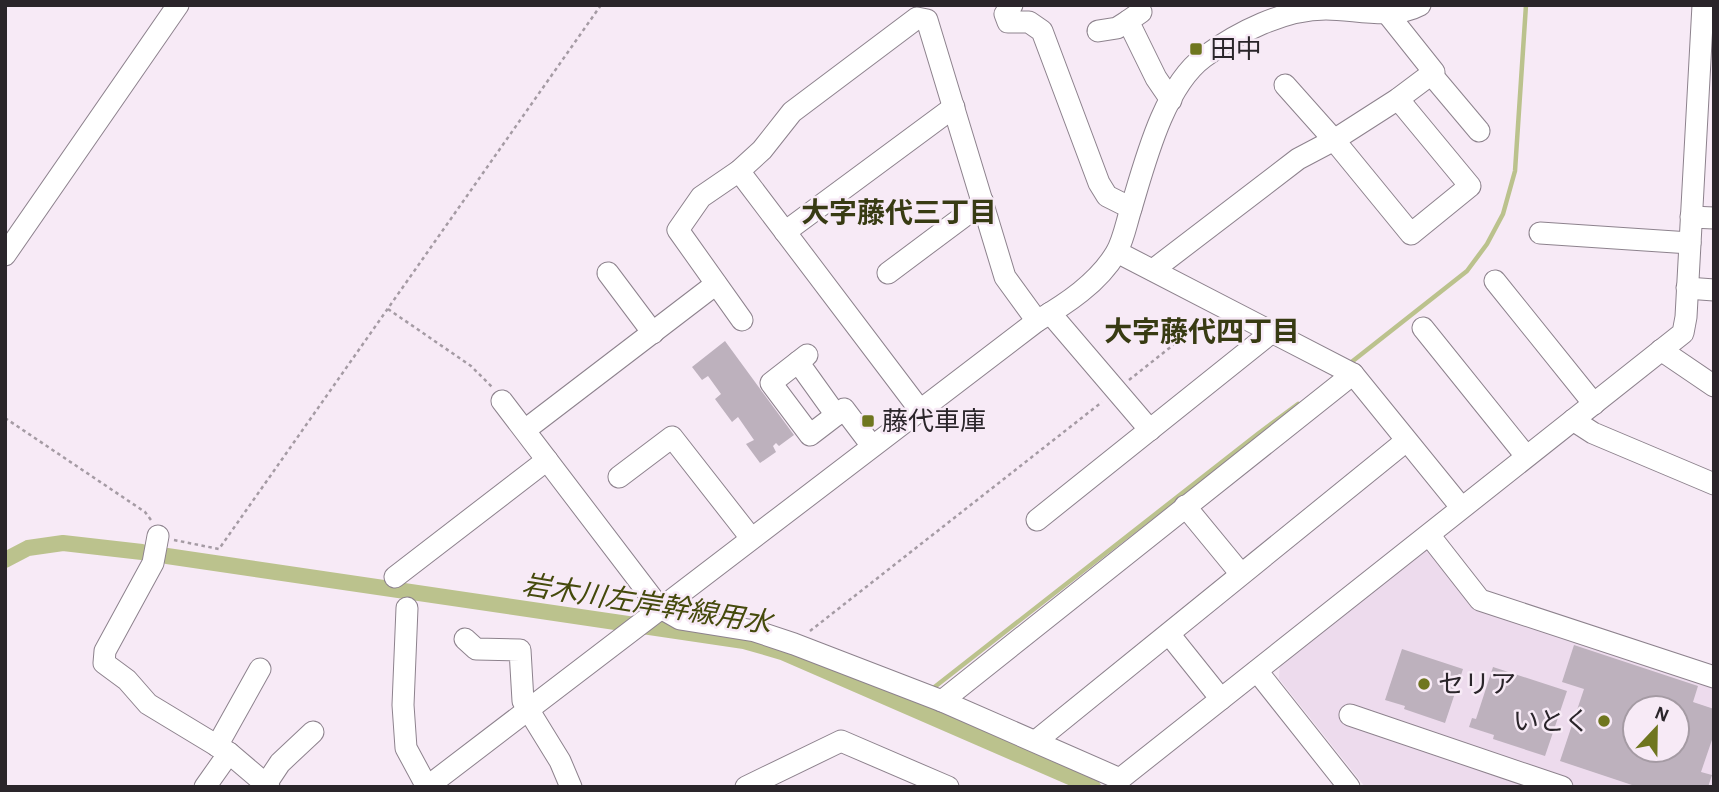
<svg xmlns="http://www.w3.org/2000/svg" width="1719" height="792" font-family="'Alegreya Sans','Noto Sans JP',sans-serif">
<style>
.built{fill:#eddbed;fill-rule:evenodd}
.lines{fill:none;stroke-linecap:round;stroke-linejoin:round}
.stream{stroke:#bbc28d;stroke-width:4.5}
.canal{stroke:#bbc28d;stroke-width:16}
.building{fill:#bdb1bd;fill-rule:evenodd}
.minor-casing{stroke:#8d828d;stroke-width:23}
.path{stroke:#a59ba4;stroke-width:2.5;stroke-dasharray:3.5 3.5;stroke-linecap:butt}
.minor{stroke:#fff;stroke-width:21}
.poi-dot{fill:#6f761f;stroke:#f7eaf6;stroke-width:2.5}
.labels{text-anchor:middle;stroke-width:5;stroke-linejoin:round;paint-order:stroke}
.poi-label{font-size:26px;fill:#2a252a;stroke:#f7eaf6;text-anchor:start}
.neighbourhood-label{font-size:28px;font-weight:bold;fill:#383b13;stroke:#f7eaf6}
.water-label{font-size:28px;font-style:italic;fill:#454a0c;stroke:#f7eaf6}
</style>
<rect width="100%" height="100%" fill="#f7eaf6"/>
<path class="built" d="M1426,546L1474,605L1714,684V787H1365L1279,679L1280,660ZM1635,708H1677V750H1635Z"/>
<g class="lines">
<g class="stream">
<path d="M1349,364L1467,271L1487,244L1503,214L1515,171L1526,5"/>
<path d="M932,689L1259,433L1298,404"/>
</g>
<g class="canal">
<path d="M167,556L744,641L782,652L1093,787"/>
<path d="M5,560L28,548L63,543L142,552"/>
</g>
</g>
<g class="building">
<path d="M725,341L794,435L779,446L776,443L773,446L776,452L760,463L746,444L754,440L738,417L732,422L715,399L721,394L708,376L702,380L692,367Z"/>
<path d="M1574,645L1698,686L1693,702L1714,709V734L1701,772L1712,775L1708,787H1638L1560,761L1584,689L1562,682ZM1635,708H1677V750H1635Z"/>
<path d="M1402,649L1463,669L1445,723L1404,709L1405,706L1385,700Z"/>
<path d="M1493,667L1567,691L1545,756L1493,739L1494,735L1469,727L1472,718L1476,719Z"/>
</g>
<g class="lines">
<g class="minor-casing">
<g id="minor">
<path d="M1012,5L1005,14L1008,22H1029L1042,31L1099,183L1107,196L1131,208"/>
<path d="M1141,12L1128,21L1156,78L1171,100"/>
<path d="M1098,31L1117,28L1128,21"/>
<path d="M1431,74L1479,131"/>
<path d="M1285,85L1334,140L1411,234L1470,186L1398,99"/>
<path d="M739,171L920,410"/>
<path d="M1691,217L1714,218"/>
<path d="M785,232L954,107"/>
<path d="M1540,233L1690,243"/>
<path d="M1117,252L1353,374L1461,507"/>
<path d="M5,255L178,5"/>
<path d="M1153,270L1298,159L1334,140L1398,99L1434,72L1387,13"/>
<path d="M608,273L653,333"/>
<path d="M888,273L983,202"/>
<path d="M1495,281L1594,404"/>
<path d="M1687,288L1714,290"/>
<path d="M1050,313L1150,430"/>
<path d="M742,320L678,230L701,197L739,171L762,150L792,112L917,18L927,20L1005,277L1037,321"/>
<path d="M1423,328L1526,456"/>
<path d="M1661,350L1714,386"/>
<path d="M807,355L771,383L810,435L844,409L872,446"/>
<path d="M798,362L836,415"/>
<path d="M502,401L659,607L680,619L755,631L794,644L942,701L1120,779L1683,333L1686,317L1703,5"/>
<path d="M1573,420L1593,433L1714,484"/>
<path d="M525,430L716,284"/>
<path d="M619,477L672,437L751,538"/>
<path d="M1185,506L1241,574"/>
<path d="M1037,520L1272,332"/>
<path d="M158,536L153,563L105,651L104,663L127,680L148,704L229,753L269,787"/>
<path d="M1433,540L1480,600L1714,677"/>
<path d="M395,577L547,460"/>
<path d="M407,608L403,705L406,748L427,787"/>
<path d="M1169,634L1221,699"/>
<path d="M465,639L476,649L520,650L523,701L560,761L571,787"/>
<path d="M1257,671L1349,787"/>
<path d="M942,701L1353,374"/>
<path d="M1350,715L1562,787"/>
<path d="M1036,741L1406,441"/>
<path d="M217,746L260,669"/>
<path d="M266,784L280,763L313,732"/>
<path d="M205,787L229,753"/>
<path d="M427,787L1037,321C1066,304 1098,283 1116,253C1123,241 1126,225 1130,212C1144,166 1163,87 1204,57C1238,32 1284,9 1326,9C1356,9 1392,20 1420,5"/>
<path d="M746,787L841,741L948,787"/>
</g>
</g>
<g class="path">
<path d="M388,309L471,366L492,387"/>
<path d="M1129,380L1206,319"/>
<path d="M5,418L145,512L151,520"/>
<path d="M174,540L219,549L601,5"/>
<path d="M810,631L1102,402"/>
</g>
<use href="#minor" class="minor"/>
</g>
<g class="poi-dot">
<rect x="1189" y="42" width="14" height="14" rx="3.5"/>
<rect x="861" y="414" width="14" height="14" rx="3.5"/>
<circle cx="1424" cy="684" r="7"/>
<circle cx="1604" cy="721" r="7"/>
</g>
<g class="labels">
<g class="poi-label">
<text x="1210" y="58">田中</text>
<text x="882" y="430">藤代車庫</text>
<text x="1438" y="693">セリア</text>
<text x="1590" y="730" text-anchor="end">いとく</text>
</g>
<g class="neighbourhood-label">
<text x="899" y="222">大字藤代三丁目</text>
<text x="1202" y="341">大字藤代四丁目</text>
</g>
<g class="water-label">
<text transform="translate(647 603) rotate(9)" y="10">岩木川左岸幹線用水</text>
</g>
</g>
<rect width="1719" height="792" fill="none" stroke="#2a252a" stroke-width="14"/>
<g transform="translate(1656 729) rotate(22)"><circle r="33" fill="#f7eaf6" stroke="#a59ba4" stroke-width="2"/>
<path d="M0-5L12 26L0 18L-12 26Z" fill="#6f761f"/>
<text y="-10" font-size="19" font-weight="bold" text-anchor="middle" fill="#2a252a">N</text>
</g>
</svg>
